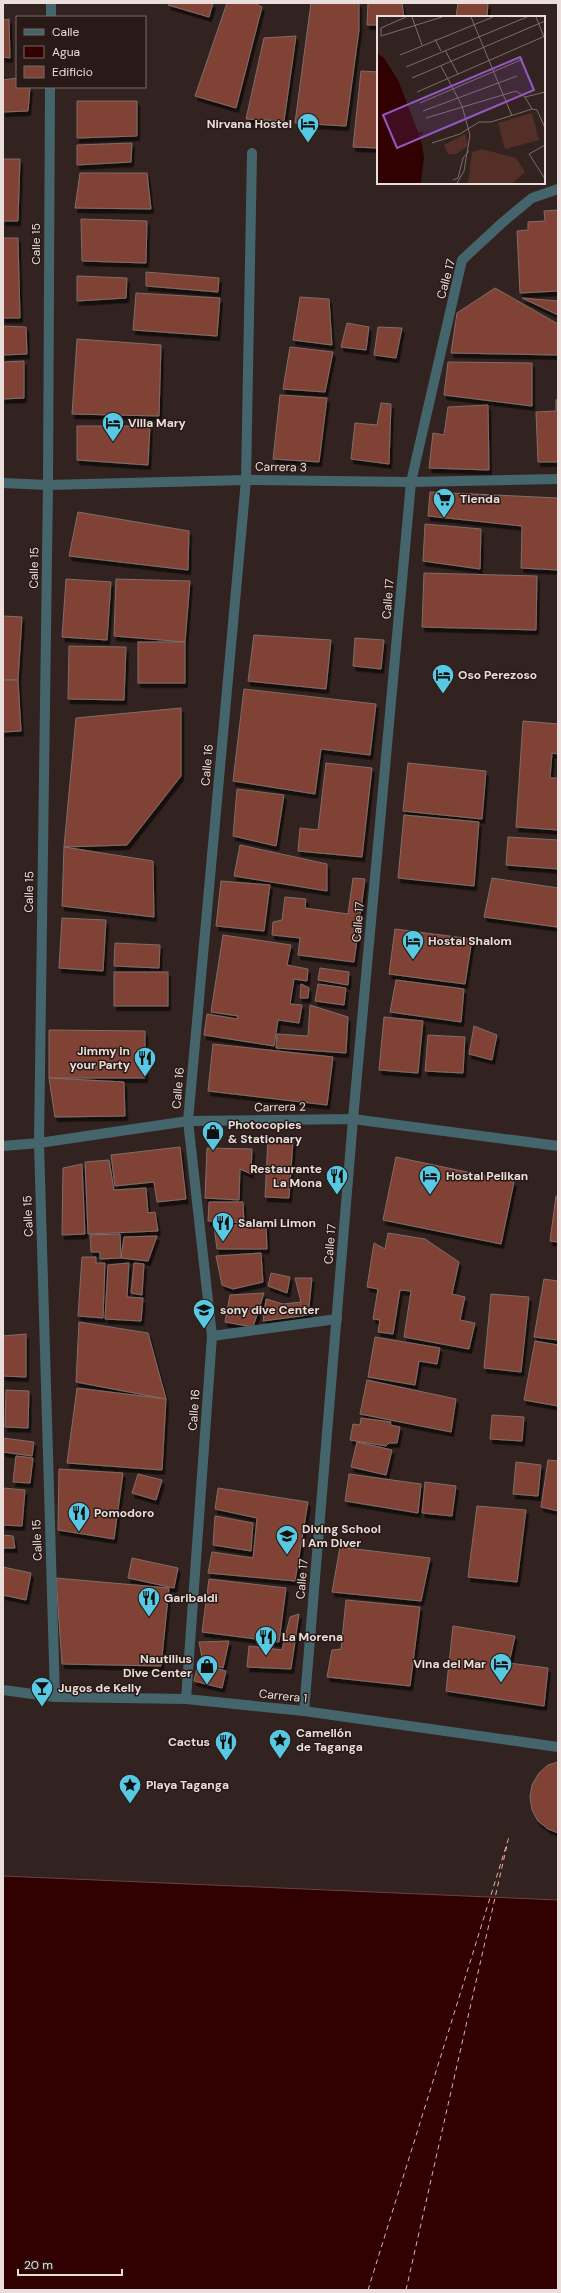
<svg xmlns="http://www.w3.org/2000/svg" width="561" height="2293" font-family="'DM Sans',sans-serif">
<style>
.water{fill:#310000;stroke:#684342}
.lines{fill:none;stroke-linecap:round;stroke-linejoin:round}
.ferry{stroke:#f5a99a;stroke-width:1;stroke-dasharray:5 4;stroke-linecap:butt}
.building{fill:#7f4236;stroke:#806d69;filter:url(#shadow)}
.minor{stroke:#45656d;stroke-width:10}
.labels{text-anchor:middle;stroke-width:3;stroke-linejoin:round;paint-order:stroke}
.poi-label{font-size:12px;font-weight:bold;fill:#e9dedb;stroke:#291a17;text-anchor:start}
.street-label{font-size:12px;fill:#e9dedb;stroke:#291a17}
.inset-river{fill:none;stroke:#310000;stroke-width:2}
.inset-road{fill:none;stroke:#7c6e6b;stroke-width:1}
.view{fill:#9658c6;fill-opacity:0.15;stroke:#9658c6;stroke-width:2}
.inset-edge{fill:none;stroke:#e9dedb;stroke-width:2}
</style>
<defs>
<filter id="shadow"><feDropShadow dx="2.5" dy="4.5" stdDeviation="0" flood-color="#0009"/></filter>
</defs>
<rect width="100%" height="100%" fill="#332320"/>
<path class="water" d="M3,1876L558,1900V2290H3Z"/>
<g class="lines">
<g class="ferry">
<path d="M368,2290L509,1837"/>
<path d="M406,2290L507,1845"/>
</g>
</g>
<g class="building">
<path d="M169,3H213L209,17L168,5Z"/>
<path d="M227,3H254L262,7L236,108L195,96Z"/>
<path d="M311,3H359V30L346,126L295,123Z"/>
<path d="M368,3H402L404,17H378V25H367Z"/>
<path d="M458,3H488L487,17H456Z"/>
<path d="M9,19L10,58L3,57V20Z"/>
<path d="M296,36L284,121L246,119L264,38Z"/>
<path d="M361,71L378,72V148L353,147Z"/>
<path d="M17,78V87H30L28,111L3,112V80Z"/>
<path d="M77,101H137V136L77,138Z"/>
<path d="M132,143L131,162L77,165V145Z"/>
<path d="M3,159H20L18,221H3Z"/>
<path d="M80,173H147L151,209L75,208Z"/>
<path d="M558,210V291L520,293L517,231L528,230V222L545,221L544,211Z"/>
<path d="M81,219L147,221L146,263L82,261Z"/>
<path d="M3,238H18L20,318H3Z"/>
<path d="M146,272L219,278L218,292L146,286Z"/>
<path d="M77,276L127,278L126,298L77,301Z"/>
<path d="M495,288L558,324V355L451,353L457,313Z"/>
<path d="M136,293L220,298L217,336L133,330Z"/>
<path d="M300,297L329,299L332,345L293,340Z"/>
<path d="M522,298L558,301V315Z"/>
<path d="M347,323L369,327L366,350L341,347Z"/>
<path d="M3,326L26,327L27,354L3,355Z"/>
<path d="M378,327L402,328L396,358L374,355Z"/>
<path d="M77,339L161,345L159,416L72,414Z"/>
<path d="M290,347L333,352L325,392L283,389Z"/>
<path d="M24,361V398L3,399V362Z"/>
<path d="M448,362L532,363V406L444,395Z"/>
<path d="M280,395L327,398L319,462L273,459Z"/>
<path d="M558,399V462H538L536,412L556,411V400Z"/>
<path d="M381,403L391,404L389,464L351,459L355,423L377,425Z"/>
<path d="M488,405L489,470L429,468L433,433L444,435L448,407Z"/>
<path d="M77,426H150L148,465L77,460Z"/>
<path d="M430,492L558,498V570L521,568L522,526L428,516Z"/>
<path d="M78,512L189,531L188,570L69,556Z"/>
<path d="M425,524L481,529L480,569L423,561Z"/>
<path d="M424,573L537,576L536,630L422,627Z"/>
<path d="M66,579L111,582L107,640L62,637Z"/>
<path d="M116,579L190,581L185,642L114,636Z"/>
<path d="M3,616L22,617L18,680H3Z"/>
<path d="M254,635L331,640L326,689L248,681Z"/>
<path d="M355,638L384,640L381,669L353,666Z"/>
<rect x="138" y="642" width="47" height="41"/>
<path d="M69,646L126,647L124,700L68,699Z"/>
<path d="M3,680H18L21,731L3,732Z"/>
<path d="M244,689L376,704L370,755L321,749L315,794L233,781Z"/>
<path d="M181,708V776L127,845L64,847L76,718Z"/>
<path d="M523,721L558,724V754L552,753L550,778H558V830L516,827Z"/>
<path d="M326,763L372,768L362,857L298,851L300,828L318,830Z"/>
<path d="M408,763L486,771L482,819L403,811Z"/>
<path d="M237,789L284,795L276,846L233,836Z"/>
<path d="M404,815L479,822L474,886L398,878Z"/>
<path d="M508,837L558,840V869L506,865Z"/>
<path d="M240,845L327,864V891L234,876Z"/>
<path d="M64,847L153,861L154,917L62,906Z"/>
<path d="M353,878L365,879L354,962L298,955L300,938L272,935L273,922L282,920L285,897L306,899L305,908L348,914Z"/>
<path d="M492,878L558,888L557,927L484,917Z"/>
<path d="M221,881L270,885L264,931L216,926Z"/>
<path d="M62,918L106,920L103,971L59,968Z"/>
<path d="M395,929L472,939L465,984L389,974Z"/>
<path d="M223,935L291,945L287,965L308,969L307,981L294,979L290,1004L302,1005L299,1023L278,1020L274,1046L204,1035L207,1014L237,1019L238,1016L211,1012Z"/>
<path d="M115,943L160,945L159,968L114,966Z"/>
<path d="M320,968L349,972L348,985L318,980Z"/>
<rect x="114" y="972" width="54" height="34"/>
<path d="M396,980L464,989L461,1022L390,1012Z"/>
<path d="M301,984L309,988L308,998H300Z"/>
<path d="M318,984L346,988L344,1005L315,1001Z"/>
<path d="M310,1005L348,1017L346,1053L276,1048L277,1034L308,1036Z"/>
<path d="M384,1017L423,1021L418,1073L379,1070Z"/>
<path d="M474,1026L497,1035L492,1060L469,1054Z"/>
<path d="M49,1030L145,1031V1078H49Z"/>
<path d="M428,1035L465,1037L463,1073L425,1071Z"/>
<path d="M213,1044L333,1057L327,1105L208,1091Z"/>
<path d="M49,1078L124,1082L125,1116L55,1117Z"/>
<path d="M268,1139L293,1141L289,1198L265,1197Z"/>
<path d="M180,1147L186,1199L157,1202L154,1182L115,1186L111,1155Z"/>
<path d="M207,1148L252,1149L251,1174L240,1169L239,1200L205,1198Z"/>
<path d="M396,1157L514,1182L501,1244L383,1220Z"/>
<path d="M109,1160L114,1190L146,1188L148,1213L155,1212L158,1231L88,1234L85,1162Z"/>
<path d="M82,1164L85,1234L62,1235L63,1168Z"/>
<path d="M556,1196H558V1242L550,1241Z"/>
<path d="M209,1202H243L244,1223L208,1221Z"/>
<path d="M266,1224L267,1249H217L214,1226Z"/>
<path d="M388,1233L425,1239L459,1262L452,1294L465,1297L460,1320L475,1323L469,1349L404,1337L411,1291L400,1290L393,1334L378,1332L380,1320L373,1319L378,1289L367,1287L374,1243L385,1249Z"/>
<path d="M120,1234L121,1258L100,1259V1252H91L90,1235Z"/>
<path d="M157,1236L148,1261L121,1258L124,1237Z"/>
<path d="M261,1253L263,1282L233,1289L222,1285L216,1256Z"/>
<path d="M82,1257H96V1263H105L103,1318L78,1316Z"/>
<path d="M129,1263L127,1297L143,1298L141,1321L105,1319L108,1265Z"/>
<path d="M134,1263L144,1264L142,1295L131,1293Z"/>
<path d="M271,1273L290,1277L287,1293L268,1286Z"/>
<path d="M295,1278H312L308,1315L263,1321L266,1299L283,1304L301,1302Z"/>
<path d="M544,1279L558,1281V1340L534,1337Z"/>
<path d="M264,1293L253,1327L225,1322L230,1295Z"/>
<path d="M491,1294L529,1297L521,1372L484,1368Z"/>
<path d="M79,1322L148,1333L166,1399L76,1382Z"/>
<path d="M26,1334V1377L3,1376V1336Z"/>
<path d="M375,1337L440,1348L437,1364L419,1361L415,1385L368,1377Z"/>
<path d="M535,1341L558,1345V1406L524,1400Z"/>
<path d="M367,1380L456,1399L451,1432L360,1414Z"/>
<path d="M77,1388L166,1399L162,1470L67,1463Z"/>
<path d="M6,1390L29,1391L28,1428L5,1427Z"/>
<path d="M492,1415L524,1417L522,1441L490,1439Z"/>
<path d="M361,1418L391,1422L390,1425L400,1427L397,1443H389L386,1446L350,1440L353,1424L360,1425Z"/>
<path d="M3,1438L34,1442L32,1456L3,1452Z"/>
<path d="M357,1442L392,1450L386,1475L351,1467Z"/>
<path d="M16,1456L33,1458L30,1483L13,1482Z"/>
<path d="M548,1460L558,1461V1511L541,1507Z"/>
<path d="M516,1462L541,1465L538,1496L513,1494Z"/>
<path d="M59,1469L123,1473L114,1539L58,1530Z"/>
<path d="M138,1474L162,1480L156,1500L132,1493Z"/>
<path d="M349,1474L421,1484L418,1513L345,1501Z"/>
<path d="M425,1482L456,1486L452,1516L422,1513Z"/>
<path d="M3,1488L25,1490L22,1526L3,1525Z"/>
<path d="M218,1488L308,1502L295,1581L208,1573L212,1552L253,1558L257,1518L215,1509Z"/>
<path d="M477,1506L526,1510L517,1582L468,1577Z"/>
<path d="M215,1516L253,1523L251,1551L213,1545Z"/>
<path d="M3,1535L13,1536L15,1548H3Z"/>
<path d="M340,1547L430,1558L421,1601L332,1592Z"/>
<path d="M132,1558L178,1568L174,1588L128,1578Z"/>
<path d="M3,1567L31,1573L26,1600L3,1595Z"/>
<path d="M56,1578L169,1588L161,1666L62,1664Z"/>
<path d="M209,1579L286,1588L279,1642L202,1632Z"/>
<path d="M346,1600L420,1607L410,1686L327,1677L332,1650L341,1649Z"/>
<path d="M299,1614L291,1669L247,1667L249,1646L282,1650L290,1617Z"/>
<path d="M453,1626L515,1636L509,1663L548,1668L544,1706L446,1691Z"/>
<path d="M229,1641L223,1668L203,1662L199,1642Z"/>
<path d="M198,1664L226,1671L222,1688L194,1681Z"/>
<path d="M558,1762V1833L548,1829L538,1821L532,1810L530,1797L532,1785L539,1773L548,1765Z"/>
</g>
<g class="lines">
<g class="minor">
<path d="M51,17V3"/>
<path d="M50,87L48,485L39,1143L55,1697"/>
<path d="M3,483L48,485L246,480L411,482L558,479"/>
<path d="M3,1146L39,1143L188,1121L353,1119L558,1146"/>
<path d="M212,1336L337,1319"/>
<path d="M3,1690L55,1697L186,1699L304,1711L558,1747"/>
<path d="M186,1699L212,1336L188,1121L246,480L252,153"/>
<path d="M304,1711L353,1119L411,482L462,260L503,222L532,198L558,189"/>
</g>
</g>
<defs>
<g id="hotel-pin" transform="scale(1.15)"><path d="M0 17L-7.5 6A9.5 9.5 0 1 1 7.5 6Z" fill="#58c9e3" stroke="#291a17"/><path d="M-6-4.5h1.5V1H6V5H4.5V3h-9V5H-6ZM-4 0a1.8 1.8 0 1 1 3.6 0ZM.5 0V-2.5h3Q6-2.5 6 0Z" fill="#111"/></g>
<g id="supermarket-pin" transform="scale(1.15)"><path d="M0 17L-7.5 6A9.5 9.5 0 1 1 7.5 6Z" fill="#58c9e3" stroke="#291a17"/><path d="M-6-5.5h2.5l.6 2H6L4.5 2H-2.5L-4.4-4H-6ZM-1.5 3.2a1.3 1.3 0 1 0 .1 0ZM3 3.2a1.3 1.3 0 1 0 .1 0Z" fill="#111"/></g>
<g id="restaurant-pin" transform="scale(1.15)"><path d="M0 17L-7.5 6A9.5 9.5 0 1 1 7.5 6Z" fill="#58c9e3" stroke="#291a17"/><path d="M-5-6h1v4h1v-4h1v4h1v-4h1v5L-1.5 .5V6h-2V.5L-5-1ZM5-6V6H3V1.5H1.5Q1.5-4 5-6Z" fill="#111"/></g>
<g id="shop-pin" transform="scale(1.15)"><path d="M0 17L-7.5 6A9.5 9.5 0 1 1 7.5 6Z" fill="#58c9e3" stroke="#291a17"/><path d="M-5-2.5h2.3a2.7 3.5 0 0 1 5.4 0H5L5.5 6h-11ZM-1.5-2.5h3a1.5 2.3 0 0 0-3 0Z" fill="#111"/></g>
<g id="school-pin" transform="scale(1.15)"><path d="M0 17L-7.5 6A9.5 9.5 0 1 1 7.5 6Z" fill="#58c9e3" stroke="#291a17"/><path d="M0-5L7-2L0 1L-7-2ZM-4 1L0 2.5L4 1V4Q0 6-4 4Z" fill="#111"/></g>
<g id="bar-pin" transform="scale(1.15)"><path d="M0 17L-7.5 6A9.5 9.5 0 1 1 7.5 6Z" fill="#58c9e3" stroke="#291a17"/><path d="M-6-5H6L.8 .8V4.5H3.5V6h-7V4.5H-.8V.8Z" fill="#111"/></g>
<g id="sight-pin" transform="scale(1.15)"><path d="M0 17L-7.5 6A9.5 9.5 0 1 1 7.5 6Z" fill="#58c9e3" stroke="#291a17"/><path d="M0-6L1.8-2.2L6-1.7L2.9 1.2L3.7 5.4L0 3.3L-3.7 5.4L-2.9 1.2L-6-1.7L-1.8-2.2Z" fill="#111"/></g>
</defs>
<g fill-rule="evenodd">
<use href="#hotel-pin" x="308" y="124"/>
<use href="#hotel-pin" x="113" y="423"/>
<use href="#supermarket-pin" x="444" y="499"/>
<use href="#hotel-pin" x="443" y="675"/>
<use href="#hotel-pin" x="413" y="941"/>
<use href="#restaurant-pin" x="145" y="1058"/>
<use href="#shop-pin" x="213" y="1132"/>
<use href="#restaurant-pin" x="337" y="1176"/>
<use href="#hotel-pin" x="430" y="1176"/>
<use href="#restaurant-pin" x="223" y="1223"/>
<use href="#school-pin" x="204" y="1310"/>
<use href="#restaurant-pin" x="79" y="1513"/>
<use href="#school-pin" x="287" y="1536"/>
<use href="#restaurant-pin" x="149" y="1598"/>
<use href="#restaurant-pin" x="266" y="1637"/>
<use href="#hotel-pin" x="501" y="1664"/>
<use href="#shop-pin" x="207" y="1666"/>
<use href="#bar-pin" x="42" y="1688"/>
<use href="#sight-pin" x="280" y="1740"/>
<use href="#restaurant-pin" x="226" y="1742"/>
<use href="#sight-pin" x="130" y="1785"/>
</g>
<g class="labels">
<g class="poi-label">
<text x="292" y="128" text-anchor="end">Nirvana Hostel</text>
<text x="128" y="427">Villa Mary</text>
<text x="460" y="503">Tienda</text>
<text x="458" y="679">Oso Perezoso</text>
<text x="428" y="945">Hostal Shalom</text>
<text x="130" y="1055" text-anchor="end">Jimmy in<tspan x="130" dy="14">your Party</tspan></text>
<text x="228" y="1129">Photocopies<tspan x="228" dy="14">&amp; Stationary</tspan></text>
<text x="322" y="1173" text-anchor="end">Restaurante<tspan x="322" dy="14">La Mona</tspan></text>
<text x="446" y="1180">Hostal Pelikan</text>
<text x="238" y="1227">Salami Limon</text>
<text x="220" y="1314">sony dive Center</text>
<text x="94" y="1517">Pomodoro</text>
<text x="302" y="1533">Diving School<tspan x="302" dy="14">I Am Diver</tspan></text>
<text x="164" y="1602">Garibaldi</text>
<text x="282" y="1641">La Morena</text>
<text x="192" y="1663" text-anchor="end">Nautilius<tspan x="192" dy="14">Dive Center</tspan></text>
<text x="486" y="1668" text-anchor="end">Vina del Mar</text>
<text x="58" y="1692">Jugos de Kelly</text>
<text x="296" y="1737">Camellón<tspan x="296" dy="14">de Taganga</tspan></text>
<text x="210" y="1746" text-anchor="end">Cactus</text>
<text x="146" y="1789">Playa Taganga</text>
</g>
<g class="street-label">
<text transform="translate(36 244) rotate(-90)" y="4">Calle 15</text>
<text transform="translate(446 279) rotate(-75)" y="4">Calle 17</text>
<text transform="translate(281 467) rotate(1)" y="4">Carrera 3</text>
<text transform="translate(34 568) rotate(-89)" y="4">Calle 15</text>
<text transform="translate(388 599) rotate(-85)" y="4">Calle 17</text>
<text transform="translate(207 765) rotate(-85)" y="4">Calle 16</text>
<text transform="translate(29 892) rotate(-89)" y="4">Calle 15</text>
<text transform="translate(358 922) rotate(-85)" y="4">Calle 17</text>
<text transform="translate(178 1088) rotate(-85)" y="4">Calle 16</text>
<text transform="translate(280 1107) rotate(-1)" y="4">Carrera 2</text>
<text transform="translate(28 1216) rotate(-92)" y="4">Calle 15</text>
<text transform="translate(330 1244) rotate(-85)" y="4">Calle 17</text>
<text transform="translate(194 1410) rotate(-86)" y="4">Calle 16</text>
<text transform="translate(37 1540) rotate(-92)" y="4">Calle 15</text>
<text transform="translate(302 1579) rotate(-85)" y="4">Calle 17</text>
<text transform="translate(283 1696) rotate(6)" y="4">Carrera 1</text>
</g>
</g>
<g transform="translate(377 16)">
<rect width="168" height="168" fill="#332320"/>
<path d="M155,97L162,124L128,133L121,107ZM88,118L91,130L79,138H71L67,129ZM105,133L139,142L148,156L136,167H91L95,136Z" fill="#532f28"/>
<path d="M0,37L7,42L21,64L44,124L47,141L44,167H0Z" fill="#310000"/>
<path class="inset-river" d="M0,119L13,121L37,118M0,126L46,117"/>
<path class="inset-road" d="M29,1L4,12V20L65,1M35,1L45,29M94,1L135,100M159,1L167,21M58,23L64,35M68,34L81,58M23,39L116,1M64,50L85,90L93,119L87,155L80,167M29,51L150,1M35,62L168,5M40,76L168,20M148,81L168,76M43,87L146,43M155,93L160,94L168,112M46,95L140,60M49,102L139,75L148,81L155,93M55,127L83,118L102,106H114L155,93M168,129L152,138L168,163M76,164L81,162L86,142L92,135"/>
<path class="view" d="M143,41L157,74L20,132L6,99Z"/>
<rect width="168" height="168" class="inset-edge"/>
</g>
<rect width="561" height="2293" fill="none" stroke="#e9dedb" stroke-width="8"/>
<rect x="16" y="16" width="130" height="72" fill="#291a17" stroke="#766865"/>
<rect x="24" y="29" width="20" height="6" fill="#45656d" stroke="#766865"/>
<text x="52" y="36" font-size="12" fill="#e9dedb">Calle</text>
<rect x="24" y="46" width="20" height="12" fill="#310000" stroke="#766865"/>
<text x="52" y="56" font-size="12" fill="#e9dedb">Agua</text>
<rect x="24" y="66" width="20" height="12" fill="#7f4236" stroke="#766865"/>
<text x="52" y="76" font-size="12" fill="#e9dedb">Edificio</text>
<path d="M18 2269v6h104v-6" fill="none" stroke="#e9dedb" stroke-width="2"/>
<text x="24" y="2269" font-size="12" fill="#e9dedb" stroke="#291a17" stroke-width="3" paint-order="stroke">20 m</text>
</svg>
